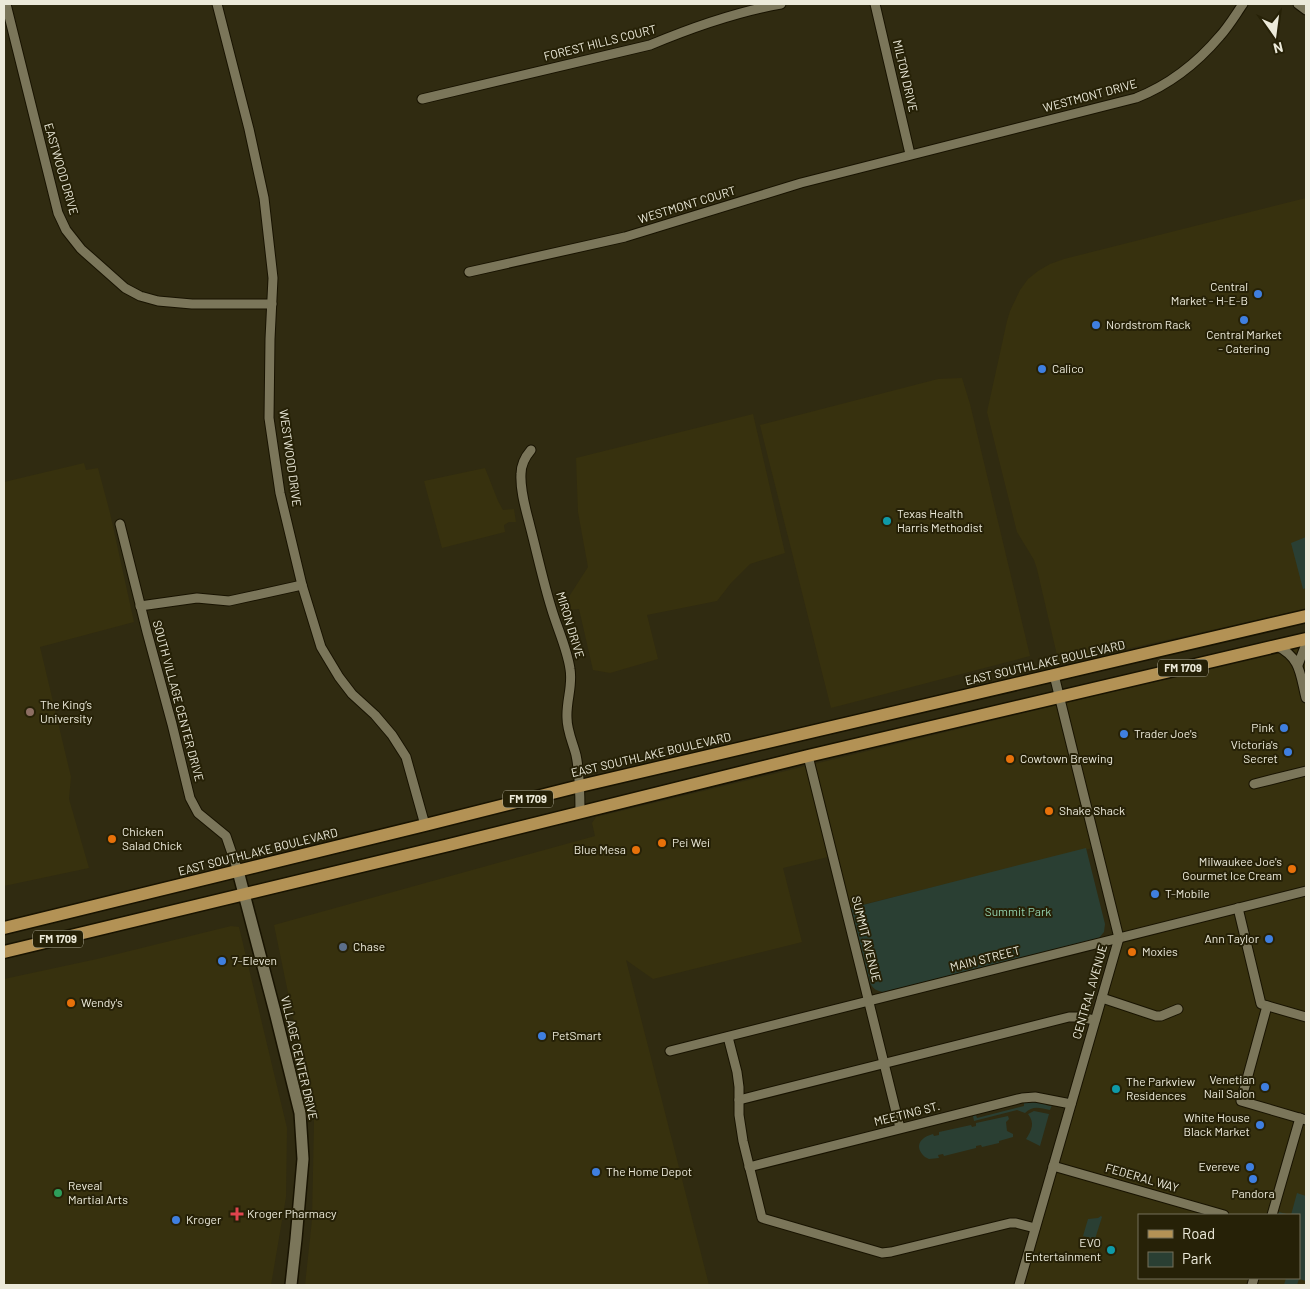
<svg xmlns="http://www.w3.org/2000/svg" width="1310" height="1289" font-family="Barlow,sans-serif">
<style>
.built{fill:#37310e;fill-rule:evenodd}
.green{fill:#2a3f33}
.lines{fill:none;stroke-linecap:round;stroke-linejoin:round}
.minor-casing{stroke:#181300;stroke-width:11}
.tertiary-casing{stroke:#181300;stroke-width:14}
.primary-casing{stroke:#181300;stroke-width:15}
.minor{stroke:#7b765a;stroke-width:9}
.tertiary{stroke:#7b765a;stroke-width:11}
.primary{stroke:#b39255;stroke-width:12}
.shop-dot{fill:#3f7fe0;stroke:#262107;stroke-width:2}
.culture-dot{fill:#0f9aa8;stroke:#262107;stroke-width:2}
.education-dot{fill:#8d6e63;stroke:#262107;stroke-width:2}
.food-dot{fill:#e8710a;stroke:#262107;stroke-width:2}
.service-dot{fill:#5c6f8a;stroke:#262107;stroke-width:2}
.leisure-dot{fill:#2e9e5b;stroke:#262107;stroke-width:2}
.health-dot{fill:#e0444e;stroke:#262107;stroke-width:2}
.labels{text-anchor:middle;stroke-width:4;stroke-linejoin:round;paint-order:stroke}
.shield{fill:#262107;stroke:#b1ae9b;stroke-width:1}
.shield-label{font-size:11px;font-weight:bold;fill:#eceada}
.street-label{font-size:12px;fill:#eceada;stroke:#262107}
.poi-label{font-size:12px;fill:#eceada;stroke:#262107;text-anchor:start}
.park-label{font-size:12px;fill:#92d1ad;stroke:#262107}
</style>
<rect width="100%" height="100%" fill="#302b11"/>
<g class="built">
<path d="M1306,198V609L1059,664L1037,569L1034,560L1017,532L987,412L1007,321L1010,311L1020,290L1028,279L1038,271L1050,264L1064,259Z"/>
<path d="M962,378L970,404L1030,656L831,708L760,425L938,379Z"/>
<path d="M753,414L785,553L750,564L731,583L717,601L647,615L658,659L610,673L593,670L579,609L568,610L570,595L588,567L578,512L576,458Z"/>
<path d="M84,463L86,470L98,468L110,513L134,622L40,647L71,777L69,799L89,868L4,886V482Z"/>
<path d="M485,468L498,501L503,510L514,509L516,522H509L504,525L505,532L442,548L424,481Z"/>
<path d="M1306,647V1285H1019L1119,938L1097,847L845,909L832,856L783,868L802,942L653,979L626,960L709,1285H305L312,1220L314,1122L304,1070L274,925L595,836L592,823L596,817L1086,698ZM1139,1215H1299V1278H1139Z"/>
<path d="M231,926L239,927L287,1128L286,1197L271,1285H4V979L97,959Z"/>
</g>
<g class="green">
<path d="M1306,537V588L1303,589L1291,543Z"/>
<path d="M1086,848L1105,924L1104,932L1099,938L883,992C877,991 873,989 870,983L851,908Z"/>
<path d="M1033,1102L1046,1104V1105L1050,1106L1052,1105L1050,1110C1040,1108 1033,1105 1025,1113L1017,1110L974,1121L973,1116L976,1115L977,1118L1024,1106V1103Z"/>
<path d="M1034,1111L1049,1114L1040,1146L1026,1139C1032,1130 1035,1123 1028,1114Z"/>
<path d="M1008,1116L1009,1119L1006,1122L1007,1131L1013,1134V1137L999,1141V1143L982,1147L981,1145L976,1146V1148L944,1156L943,1154L938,1155L939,1158L929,1159L925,1157C913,1146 921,1137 933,1134L934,1136L939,1135V1132L971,1125L972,1127L976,1126V1123Z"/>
<path d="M1297,1193L1306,1196V1281L1299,1279L1297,1285H1284L1286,1278H1299V1215H1278L1279,1212L1291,1215Z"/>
<path d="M1101,1216L1102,1217L1095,1239L1083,1236L1088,1219L1098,1218Z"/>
</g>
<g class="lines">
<g class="minor-casing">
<g id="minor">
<path d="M6,4L58,213L66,230L81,249L125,288L140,296L158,301L192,304H272"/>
<path d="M217,4L249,129L264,198L273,278L270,339L269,418L280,493L302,585L321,647L339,677L352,694L375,715L392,735L406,757L425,825"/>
<path d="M875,4L910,154"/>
<path d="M1298,4L1306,10"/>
<path d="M422,99L650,45C693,27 735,12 781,4"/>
<path d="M469,272L625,237L801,183L1136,98C1169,85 1198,62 1220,36C1229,26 1236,14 1243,4"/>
<path d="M531,450C525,457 521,464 521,474C520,491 526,510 530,526C537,553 543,581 551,607C557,628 567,648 570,669C573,686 566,701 567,718C567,731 573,743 576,755C580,774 580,793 580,812"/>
<path d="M120,524L147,632L172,724L190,798L198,813L226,836L238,871"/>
<path d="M140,606L197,598L229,601L302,585"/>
<path d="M1277,646C1301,658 1300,674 1306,698"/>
<path d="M1298,665L1306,644"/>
<path d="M808,756L900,1128"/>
<path d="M1254,784L1306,771"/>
<path d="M1238,908L1261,1004L1306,1017"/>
<path d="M1102,998L1156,1016H1161L1178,1009"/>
<path d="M1267,1006L1241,1101L1306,1120"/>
<path d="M728,1037L737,1072L739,1087V1115L743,1141L762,1218L882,1253L891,1252L1010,1223H1016L1035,1228"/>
<path d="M670,1051L1306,891"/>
<path d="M739,1100L1069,1017H1079L1095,1020"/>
<path d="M1053,1166L1224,1215"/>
<path d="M749,1167L1022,1098L1035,1097L1071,1104"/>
<path d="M1272,1215L1300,1118"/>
<path d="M1019,1285L1119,938L1054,675"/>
<path d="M1252,1285L1254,1278"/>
</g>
</g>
<g class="tertiary-casing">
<path id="tertiary" d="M238,871L275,1012L300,1113L303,1159L296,1239L291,1285"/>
</g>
<g class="primary-casing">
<g id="primary">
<path d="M4,928L425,825L580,786L1306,616"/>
<path d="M4,952L449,845L808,756L1306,639"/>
</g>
</g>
<use href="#minor" class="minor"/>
<use href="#tertiary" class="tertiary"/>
<use href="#primary" class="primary"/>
</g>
<g class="shop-dot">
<circle cx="1258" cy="294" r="5"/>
<circle cx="1244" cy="320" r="5"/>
<circle cx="1096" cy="325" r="5"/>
<circle cx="1042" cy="369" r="5"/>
<circle cx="1284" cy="728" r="5"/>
<circle cx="1124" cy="734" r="5"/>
<circle cx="1288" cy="752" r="5"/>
<circle cx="1155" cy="894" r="5"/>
<circle cx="1269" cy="939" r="5"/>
<circle cx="222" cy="961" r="5"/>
<circle cx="542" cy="1036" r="5"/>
<circle cx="1265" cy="1087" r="5"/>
<circle cx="1260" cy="1125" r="5"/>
<circle cx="1250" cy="1167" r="5"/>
<circle cx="596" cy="1172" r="5"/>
<circle cx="1253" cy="1179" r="5"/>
<circle cx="176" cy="1220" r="5"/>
</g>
<g class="culture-dot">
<circle cx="887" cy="521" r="5"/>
<circle cx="1116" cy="1089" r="5"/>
<circle cx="1111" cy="1250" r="5"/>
</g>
<circle class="education-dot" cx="30" cy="712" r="5"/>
<g class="food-dot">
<circle cx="1010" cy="759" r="5"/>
<circle cx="1049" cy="811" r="5"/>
<circle cx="112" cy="839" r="5"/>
<circle cx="662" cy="843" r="5"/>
<circle cx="636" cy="850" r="5"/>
<circle cx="1292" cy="869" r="5"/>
<circle cx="1132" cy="952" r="5"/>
<circle cx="71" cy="1003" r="5"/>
</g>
<circle class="service-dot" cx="343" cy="947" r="5"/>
<circle class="leisure-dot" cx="58" cy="1193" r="5"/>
<path class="health-dot" d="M234.5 1206.5h5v5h5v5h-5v5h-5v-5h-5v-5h5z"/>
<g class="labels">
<g class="shield">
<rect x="1158" y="659.5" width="50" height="17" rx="4"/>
<rect x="503" y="790.5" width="50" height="17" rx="4"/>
<rect x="33" y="930.5" width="50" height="17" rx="4"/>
</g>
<g class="shield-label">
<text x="1183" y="672">FM 1709</text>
<text x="528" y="803">FM 1709</text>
<text x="58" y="943">FM 1709</text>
</g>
<g class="street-label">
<text transform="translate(600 43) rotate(-14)" y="4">FOREST HILLS COURT</text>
<text transform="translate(905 76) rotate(77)" y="4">MILTON DRIVE</text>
<text transform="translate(1090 96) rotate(-15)" y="4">WESTMONT DRIVE</text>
<text transform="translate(61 169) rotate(74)" y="4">EASTWOOD DRIVE</text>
<text transform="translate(687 205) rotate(-17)" y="4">WESTMONT COURT</text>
<text transform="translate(290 458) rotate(82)" y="4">WESTWOOD DRIVE</text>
<text transform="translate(570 625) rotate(73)" y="4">MIRON DRIVE</text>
<text transform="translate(1045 663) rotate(-13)" y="4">EAST SOUTHLAKE BOULEVARD</text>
<text transform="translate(178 701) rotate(75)" y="4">SOUTH VILLAGE CENTER DRIVE</text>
<text transform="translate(651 755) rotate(-13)" y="4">EAST SOUTHLAKE BOULEVARD</text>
<text transform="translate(258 852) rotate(-14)" y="4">EAST SOUTHLAKE BOULEVARD</text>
<text transform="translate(866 939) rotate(76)" y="4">SUMMIT AVENUE</text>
<text transform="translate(985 959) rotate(-14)" y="4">MAIN STREET</text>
<text transform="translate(1090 992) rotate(-74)" y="4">CENTRAL AVENUE</text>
<text transform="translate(299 1058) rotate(77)" y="4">VILLAGE CENTER DRIVE</text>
<text transform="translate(907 1114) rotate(-14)" y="4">MEETING ST.</text>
<text transform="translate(1142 1178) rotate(16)" y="4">FEDERAL WAY</text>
</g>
<g class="poi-label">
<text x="1248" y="291" text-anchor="end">Central<tspan x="1248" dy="14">Market - H-E-B</tspan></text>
<text x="1106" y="329">Nordstrom Rack</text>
<text x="1244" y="339" text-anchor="middle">Central Market<tspan x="1244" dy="14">- Catering</tspan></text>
<text x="1052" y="373">Calico</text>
<text x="897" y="518">Texas Health<tspan x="897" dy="14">Harris Methodist</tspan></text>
<text x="40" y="709">The King’s<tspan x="40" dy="14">University</tspan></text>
<text x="1274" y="732" text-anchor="end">Pink</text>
<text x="1134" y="738">Trader Joe's</text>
<text x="1278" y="749" text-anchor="end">Victoria's<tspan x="1278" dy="14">Secret</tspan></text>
<text x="1020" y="763">Cowtown Brewing</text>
<text x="1059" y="815">Shake Shack</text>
<text x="122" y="836">Chicken<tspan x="122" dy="14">Salad Chick</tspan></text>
<text x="672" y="847">Pei Wei</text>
<text x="626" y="854" text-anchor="end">Blue Mesa</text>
<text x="1282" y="866" text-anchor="end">Milwaukee Joe's<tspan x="1282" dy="14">Gourmet Ice Cream</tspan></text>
<text x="1165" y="898">T-Mobile</text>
<text x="1259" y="943" text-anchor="end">Ann Taylor</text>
<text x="353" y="951">Chase</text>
<text x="1142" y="956">Moxies</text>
<text x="232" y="965">7-Eleven</text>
<text x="81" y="1007">Wendy's</text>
<text x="552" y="1040">PetSmart</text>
<text x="1255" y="1084" text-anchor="end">Venetian<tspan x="1255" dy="14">Nail Salon</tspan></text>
<text x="1126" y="1086">The Parkview<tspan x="1126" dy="14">Residences</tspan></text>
<text x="1250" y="1122" text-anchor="end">White House<tspan x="1250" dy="14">Black Market</tspan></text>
<text x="1240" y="1171" text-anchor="end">Evereve</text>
<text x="606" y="1176">The Home Depot</text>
<text x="68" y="1190">Reveal<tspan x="68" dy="14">Martial Arts</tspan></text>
<text x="1253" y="1198" text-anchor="middle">Pandora</text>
<text x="247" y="1218">Kroger Pharmacy</text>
<text x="186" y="1224">Kroger</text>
<text x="1101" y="1247" text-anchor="end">EVO<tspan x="1101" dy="14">Entertainment</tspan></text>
</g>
<g class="park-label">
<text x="1018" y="916">Summit Park</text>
</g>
</g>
<rect width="1310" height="1289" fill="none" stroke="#eceada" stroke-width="10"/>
<rect x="1138" y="1214" width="162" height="65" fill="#262107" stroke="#75715b"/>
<rect x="1148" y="1230" width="25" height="8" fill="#b39255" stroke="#75715b"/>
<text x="1182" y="1239" font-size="15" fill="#eceada">Road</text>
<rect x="1148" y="1252" width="25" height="15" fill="#2a3f33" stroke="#75715b"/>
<text x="1182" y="1264" font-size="15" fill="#eceada">Park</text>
<g transform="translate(1275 35) rotate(166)" stroke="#262107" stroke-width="4" paint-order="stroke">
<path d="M0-4L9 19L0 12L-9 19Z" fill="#eceada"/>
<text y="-8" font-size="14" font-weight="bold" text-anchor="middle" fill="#eceada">N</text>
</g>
</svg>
